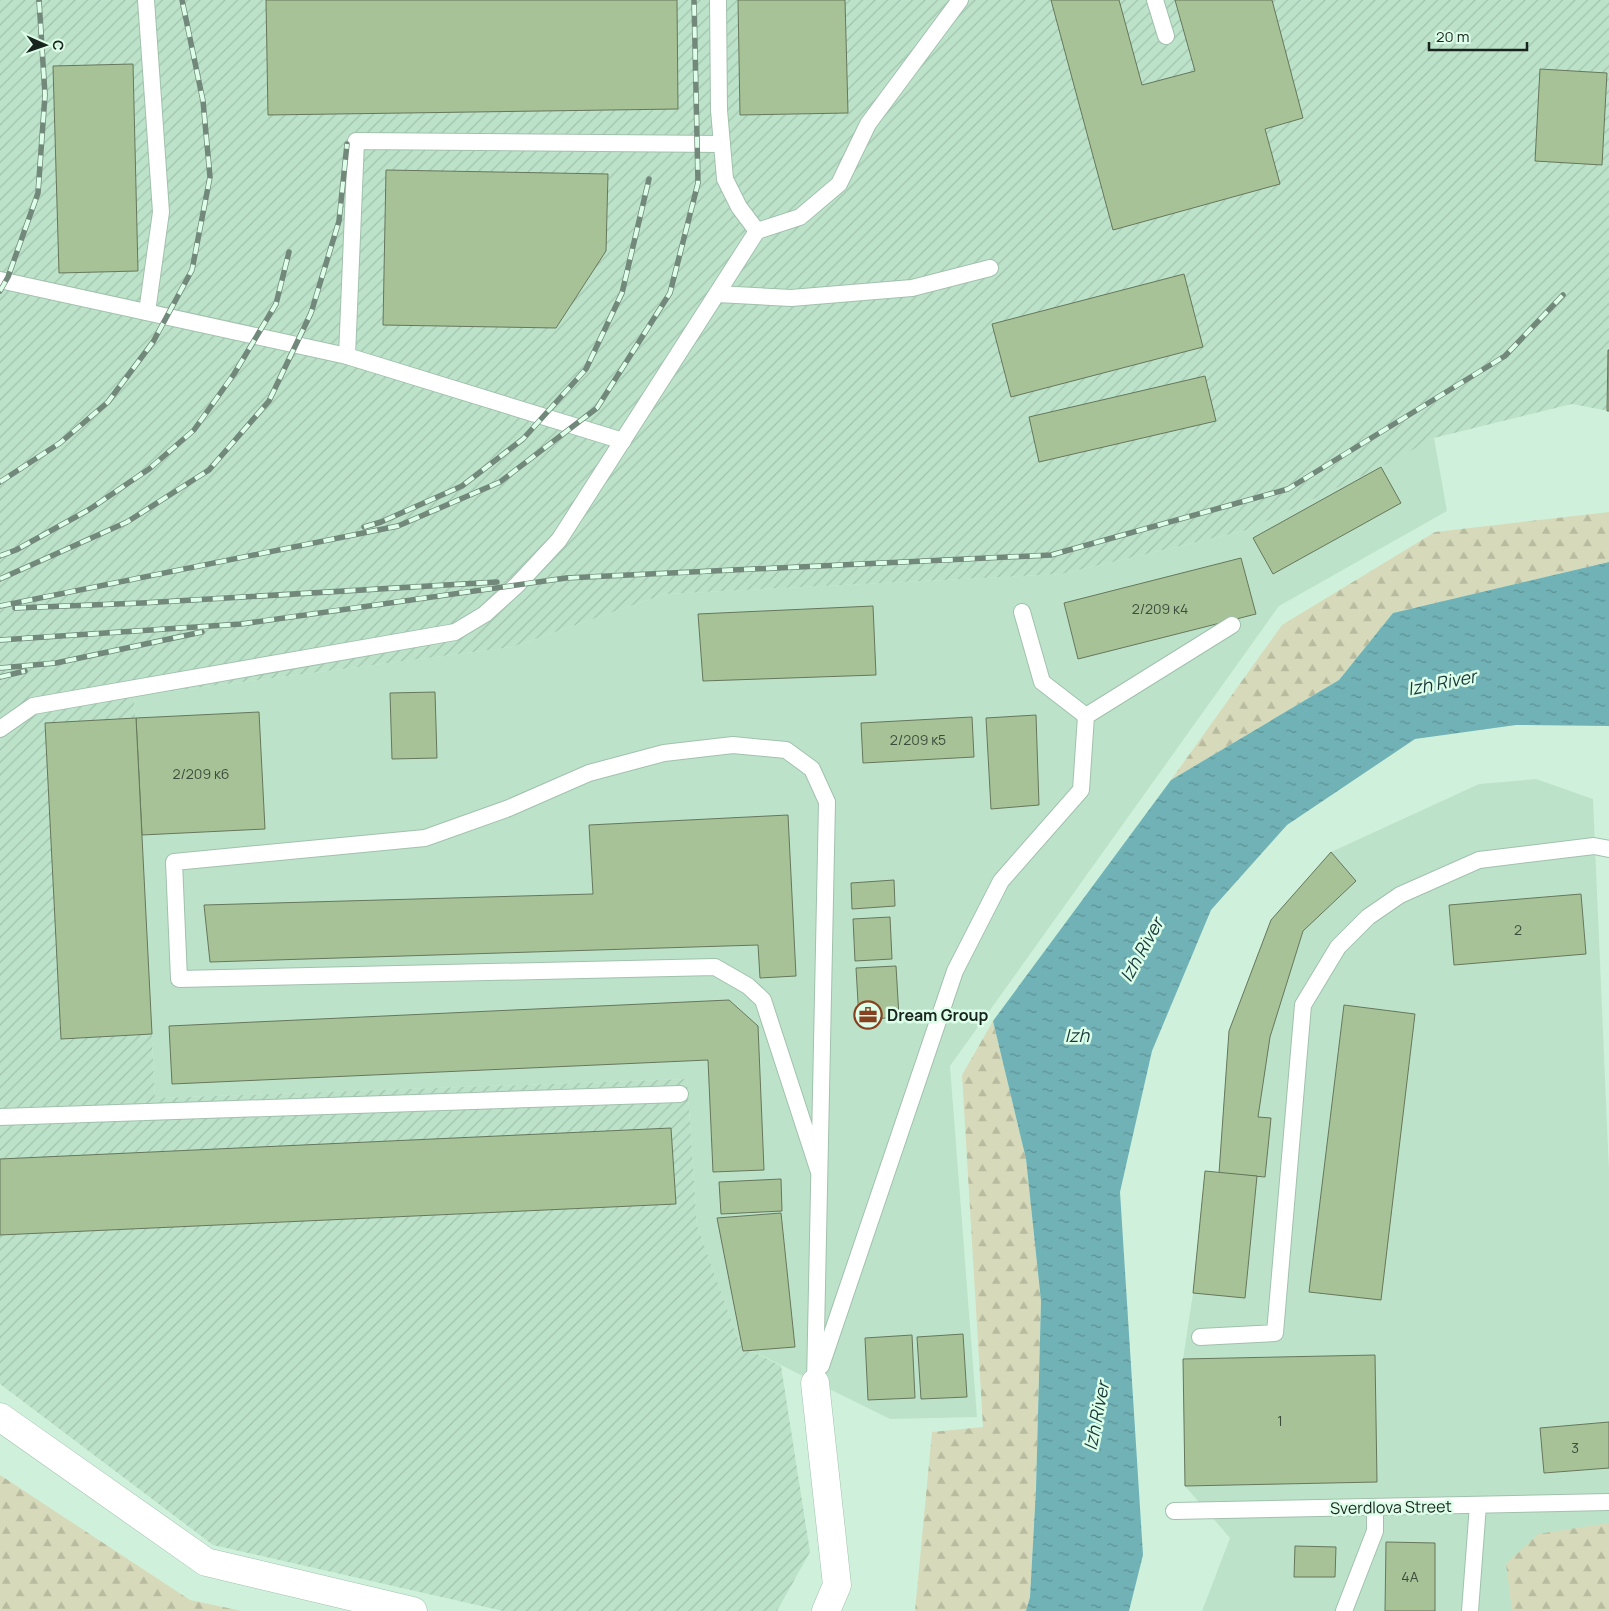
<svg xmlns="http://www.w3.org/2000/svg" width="1609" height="1611" font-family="Manrope,sans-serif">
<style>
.built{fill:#bce3ca}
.industrial{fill:url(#industrial-furrows)}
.forest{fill:url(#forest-firs)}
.water{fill:url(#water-ripples)}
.building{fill:#a7c296;stroke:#66775c}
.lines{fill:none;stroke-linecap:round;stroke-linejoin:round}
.service-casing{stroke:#a1c1ac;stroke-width:18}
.minor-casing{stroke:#a1c1ac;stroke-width:29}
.service{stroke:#fff;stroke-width:16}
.minor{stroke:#fff;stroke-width:28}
.rail-casing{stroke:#72887a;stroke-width:5.5}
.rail{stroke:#ddfee8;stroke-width:4;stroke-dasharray:11;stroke-linecap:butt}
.labels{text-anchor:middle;stroke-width:5;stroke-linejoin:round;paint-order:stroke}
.number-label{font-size:14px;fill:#3c4c3b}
.poi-label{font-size:16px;font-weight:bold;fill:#18241d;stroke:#ddfee8;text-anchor:start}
.street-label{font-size:16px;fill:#18241d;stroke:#ddfee8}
.water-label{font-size:18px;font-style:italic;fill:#17383b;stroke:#ddfee8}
</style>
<defs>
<pattern id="industrial-furrows" width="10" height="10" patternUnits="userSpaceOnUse" patternTransform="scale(1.25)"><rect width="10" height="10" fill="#bce3ca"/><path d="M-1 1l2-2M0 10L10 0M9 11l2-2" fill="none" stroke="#a1c3ad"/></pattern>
<pattern id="forest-firs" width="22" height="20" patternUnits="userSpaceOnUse" patternTransform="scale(1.25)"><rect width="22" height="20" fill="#d7daba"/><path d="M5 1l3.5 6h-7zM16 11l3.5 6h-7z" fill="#b8bb9f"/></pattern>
<pattern id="water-ripples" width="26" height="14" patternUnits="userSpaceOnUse" patternTransform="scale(1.25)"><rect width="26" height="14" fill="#71b2b7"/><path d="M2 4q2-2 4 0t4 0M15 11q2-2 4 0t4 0" fill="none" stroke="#5c9194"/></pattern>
</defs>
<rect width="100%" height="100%" fill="#cff1db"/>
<g class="built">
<path d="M1434,438L1447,511L1279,606L950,1066L977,1417L890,1419L740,1345L697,1225L687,1079L155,1098L134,696L512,647L665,594L1062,574L1247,530Z"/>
<path d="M1536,779L1593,799L1609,1171V1611H1202L1230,1538L1185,1486L1183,1359L1193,1293L1219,1172L1229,1031L1271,920L1331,852L1479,784Z"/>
</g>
<path class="industrial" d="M0,0H1609V411L1572,404L1434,438L1381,467L1247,530L1062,574L665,594L512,647L134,696L155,1098L687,1079L697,1225L740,1345L781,1366L810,1552L777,1611H503L213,1545L0,1384Z"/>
<g class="forest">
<path d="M1609,512V562L1393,613L1339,680L1171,780L1282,625L1435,532Z"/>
<path d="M993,1021L1026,1159L1041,1301L1036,1489L1030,1597L1026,1611H915L932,1432L983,1427L962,1075Z"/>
<path d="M0,1475L190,1600L242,1611H0Z"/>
<path d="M1609,1523V1611H1512L1506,1564L1538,1534Z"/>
</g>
<path class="water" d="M1609,562V726L1516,725L1415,739L1287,825L1211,910L1152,1051L1120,1192L1143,1555L1129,1611H1026L1030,1597L1036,1489L1041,1301L1026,1159L993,1021L1171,780L1339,680L1393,613Z"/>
<g class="building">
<path d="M266,0H677L678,109L268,115Z"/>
<path d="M738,0H845L848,113L740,115Z"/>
<path d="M1051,0H1119L1142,85L1195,71L1175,0H1272L1303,118L1265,129L1280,184L1113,230Z"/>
<path d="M133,64L138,271L59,273L53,66Z"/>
<path d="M1540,69L1607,73L1602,165L1535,161Z"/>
<path d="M386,170L608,174L606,251L556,328L383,325Z"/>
<path d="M1184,274L1203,347L1011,397L992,324Z"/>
<path d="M1608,350H1609V411H1607Z"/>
<path d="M1205,376L1216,421L1039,462L1029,417Z"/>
<path d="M1381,467L1401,503L1273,574L1253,538Z"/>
<path d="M1241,558L1256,614L1078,659L1064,603Z"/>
<path d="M873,606L876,675L703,681L698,614Z"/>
<path d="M435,692L437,758L392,759L390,693Z"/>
<path d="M259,712L265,829L142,835L136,718Z"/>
<path d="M1036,715L1039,805L991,809L986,718Z"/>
<path d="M972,717L974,757L863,763L861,723Z"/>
<path d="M136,718L152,1034L61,1039L45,723Z"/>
<path d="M788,815L796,976L760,978L758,945L210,962L204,905L593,894L589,825Z"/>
<path d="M1331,852L1356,881L1303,931L1270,1037L1258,1117L1271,1118L1265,1177L1219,1173L1229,1031L1271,920Z"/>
<path d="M894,880L895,906L852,909L851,883Z"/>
<path d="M1581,894L1586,954L1454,965L1449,905Z"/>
<path d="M890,917L892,959L855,961L853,919Z"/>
<path d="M896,966L899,1017L859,1020L856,968Z"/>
<path d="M729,1000L758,1026L764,1170L713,1172L708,1060L172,1084L169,1026Z"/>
<path d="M1344,1005L1415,1014L1381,1300L1309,1292Z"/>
<path d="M671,1128L676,1204L0,1235V1159Z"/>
<path d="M1205,1171L1257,1176L1245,1298L1193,1293Z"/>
<path d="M781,1179L782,1211L721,1214L719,1182Z"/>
<path d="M781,1213L795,1347L743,1351L717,1218Z"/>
<path d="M963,1334L967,1397L921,1399L917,1337Z"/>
<path d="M912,1335L915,1398L868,1400L865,1338Z"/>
<path d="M1375,1355L1377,1482L1185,1486L1183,1359Z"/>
<path d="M1609,1422V1468L1544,1473L1540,1428Z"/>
<path d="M1386,1542L1435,1543V1611H1385Z"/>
<path d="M1295,1546L1336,1547L1335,1577H1294Z"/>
</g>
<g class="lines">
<g class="service-casing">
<g id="service">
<path d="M146,0L161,212L147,312"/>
<path d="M718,0L719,110L725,179L739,207L757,231L800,217L839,184L868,124L960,0"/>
<path d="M1155,0L1166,36"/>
<path d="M0,280L347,356L623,441"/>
<path d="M717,294L791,298L912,288L990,268"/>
<path d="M347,356L356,141L722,144"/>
<path d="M1022,612L1042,682L1086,716"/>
<path d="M0,729L33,706L455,632L485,614L517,585L559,540L757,231"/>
<path d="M0,1117L680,1094"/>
<path d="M1200,1337L1275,1333L1303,1005L1338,947L1368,917L1400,895L1479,860L1594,846L1609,849"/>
<path d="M821,1366L955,971L1001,881L1081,790L1086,716L1232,625"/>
<path d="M815,1383L827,802L812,769L786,750L733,745L664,753L589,773L509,808L425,838L174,862L179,979L715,967L748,986L763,1000L819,1172"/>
<path d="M1174,1511L1609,1502"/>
<path d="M1344,1611L1375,1531V1507"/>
<path d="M1470,1611L1478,1505"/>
</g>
</g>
<g class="minor-casing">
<g id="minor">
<path d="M815,1383L837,1585L826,1611"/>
<path d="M0,1417L206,1562L413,1611"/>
</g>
</g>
<use href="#service" class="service"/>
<use href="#minor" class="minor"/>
<g class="rail-casing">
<g id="rail">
<path d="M0,291L8,277L38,193L45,95L39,0"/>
<path d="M0,482L60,443L108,402L153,342L192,270L210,177L203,101L182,0"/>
<path d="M364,527L381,522L462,486L523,439L586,369L622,293L649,179"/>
<path d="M0,556L16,550L90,509L149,469L194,430L234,374L276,304L289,252"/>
<path d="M0,579L127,522L209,470L269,401L311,313L339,221L347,144"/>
<path d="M0,606L398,526L500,482L597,408L670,293L698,183L694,0"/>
<path d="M15,608L142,603L497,582"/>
<path d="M0,640L241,624L566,578L1051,555L1288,489L1505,356L1563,295"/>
<path d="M0,668L56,663L202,632"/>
<path d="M0,677L25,671"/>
</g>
</g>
<use href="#rail" class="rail"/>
</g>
<defs>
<g id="office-ring" transform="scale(1.4375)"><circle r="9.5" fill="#ddfee8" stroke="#884120" stroke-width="1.5"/><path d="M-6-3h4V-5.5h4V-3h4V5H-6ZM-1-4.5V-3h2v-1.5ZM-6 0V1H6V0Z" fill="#884120"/></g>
</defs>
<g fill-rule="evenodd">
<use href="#office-ring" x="868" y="1015"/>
</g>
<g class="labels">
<g class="number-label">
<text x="1160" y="614">2/209 к4</text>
<text x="918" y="745">2/209 к5</text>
<text x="201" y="779">2/209 к6</text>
<text x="1518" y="935">2</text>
<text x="1280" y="1426">1</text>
<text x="1575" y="1453">3</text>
<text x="1410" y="1582">4А</text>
</g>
<g class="poi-label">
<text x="887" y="1021">Dream Group</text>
</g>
<g class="street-label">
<text transform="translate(1391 1507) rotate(-1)" y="6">Sverdlova Street</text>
</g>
<g class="water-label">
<text transform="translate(1442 683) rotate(-11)" y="6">Izh River</text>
<text transform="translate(1142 950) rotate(-61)" y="6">Izh River</text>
<text x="1077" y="1042">Izh</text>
<text transform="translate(1097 1416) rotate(-79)" y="6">Izh River</text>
</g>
</g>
<g transform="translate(45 45) rotate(92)" stroke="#ddfee8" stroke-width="4" paint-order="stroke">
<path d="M0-4L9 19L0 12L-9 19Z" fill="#18241d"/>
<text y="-8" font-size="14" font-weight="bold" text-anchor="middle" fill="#18241d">С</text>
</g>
<path d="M1429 42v8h98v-8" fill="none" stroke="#18241d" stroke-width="2.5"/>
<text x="1436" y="42" font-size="15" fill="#18241d" stroke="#ddfee8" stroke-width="4" paint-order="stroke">20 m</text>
</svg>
